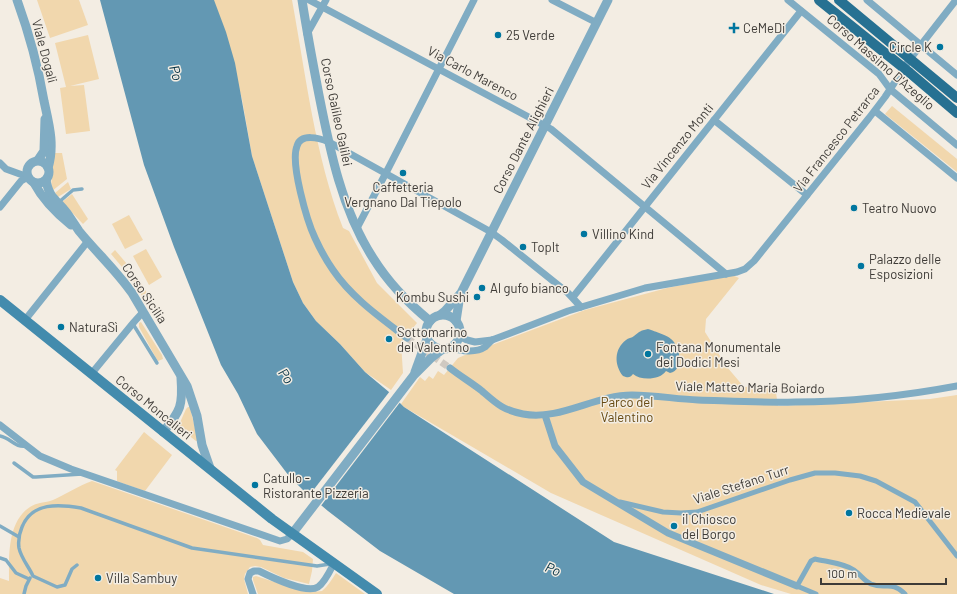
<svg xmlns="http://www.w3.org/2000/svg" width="957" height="594" font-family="Barlow,sans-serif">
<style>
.green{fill:#f1d7ad}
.water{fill:#6398b3}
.pier{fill:#f3ede3}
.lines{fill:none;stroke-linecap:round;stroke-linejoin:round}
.minor-tunnel{stroke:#cfc9c1;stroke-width:7;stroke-dasharray:7 3.5;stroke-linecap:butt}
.service{stroke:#80acc3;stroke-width:3.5}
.pedestrian{stroke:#80acc3;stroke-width:5}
.minor{stroke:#80acc3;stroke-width:7}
.tertiary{stroke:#80acc3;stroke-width:9}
.secondary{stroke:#438bad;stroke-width:10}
.primary{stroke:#277192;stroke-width:10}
.poi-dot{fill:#00769f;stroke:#f3ede3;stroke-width:1.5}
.labels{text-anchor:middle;stroke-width:3;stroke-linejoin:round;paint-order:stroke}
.poi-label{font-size:13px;fill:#3e3b37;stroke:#f3ede3;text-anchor:start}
.street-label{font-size:13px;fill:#3e3b37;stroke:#f3ede3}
.park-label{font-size:13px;fill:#664911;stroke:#f3ede3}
.water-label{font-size:14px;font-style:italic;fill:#002f42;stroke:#f3ede3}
</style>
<rect width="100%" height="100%" fill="#f3ede3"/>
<g class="green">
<path d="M37,0H79L88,25L50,38Z"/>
<path d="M213,0H292C306,76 315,156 343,228L349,231L377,283L417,323L401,343L403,373L391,390L365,372L340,344L316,321L303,303L293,282L252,156L242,99Z"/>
<path d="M88,35L99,79L70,86L84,85L90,131L66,134L60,88L66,87L55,43Z"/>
<path d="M892,106L957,159V172L885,114Z"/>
<path d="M54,153H62L67,179L52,191C50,181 54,164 54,153Z"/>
<path d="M68,182L71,189L58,197L55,193Z"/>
<path d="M72,194L88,219L83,224L62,202Z"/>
<path d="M129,215L143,240L125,249L112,224Z"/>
<path d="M146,249L162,277L149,285L133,256Z"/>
<path d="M115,250L127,264L122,267L111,254Z"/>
<path d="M732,275L739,278L706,319L705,332L727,367L744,387L775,386L778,406L930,399L957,395V594H791L761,585L551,493L404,407L401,404L420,377L425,381L429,376L433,379L438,371L444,375L458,358L465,355L585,310L667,288Z"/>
<path d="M138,278L147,293L142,296L133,281Z"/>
<path d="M141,322L162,355L163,359L158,361L156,358L139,327V323Z"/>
<path d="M188,407H190L198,441H196L178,427L186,409Z"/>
<path d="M144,432L172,455L145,491L119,482L117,481V471L115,470Z"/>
<path d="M92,481L257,538L260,540L263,545L303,552L313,559L312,571L309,584L284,578L261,567L255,566L250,567L245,574L244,579L248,594H0V578L9,581C9,557 7,522 30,507C37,502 45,503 53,500C66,494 78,486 92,481Z"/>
<path d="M336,573L365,594H258L253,580V577L256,576C269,580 309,594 322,591C328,586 332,579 336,573Z"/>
</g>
<g class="water">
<path d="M100,0H214L226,32L235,63L252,156L293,282L303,303L316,321L340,344L365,372L389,392L404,407L614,542L774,594H454L380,551L328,511L303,490L289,476L257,434L238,394L221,365L174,247L144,165Z"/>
<path d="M648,329C651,330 669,336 671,339C680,346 685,370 670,373L666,371C660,380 641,381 633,374C630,378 628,378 623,376C614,365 614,349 626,340C628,338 632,338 634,336C641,331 639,331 648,329Z"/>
</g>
<path class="pier" d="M390,391L401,401L320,507L308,497Z"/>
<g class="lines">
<path class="minor-tunnel" d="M407,338L450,368"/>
<g class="service">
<path d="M59,202L73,190L82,189"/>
<path d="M133,324L157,363"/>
<path d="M0,436C11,438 15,448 26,446"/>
<path d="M14,463L33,477H36L82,474"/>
<path d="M0,526L19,537"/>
<path d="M0,558L6,560L16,573L29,579"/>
<path d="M77,565L72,569L65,585L57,587L33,576C29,567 21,558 19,548C18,541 19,534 22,527C32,502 59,504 81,508L192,548L317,566L330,564"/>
<path d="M24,594L26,586L30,578"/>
</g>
<g class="pedestrian">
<path d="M620,502L663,512L681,513L697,512L790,480L815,473H835L860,476L876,481L915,502L957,556"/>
<path d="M816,594L797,586L811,561L815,559C828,562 843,563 854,570C860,574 864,581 871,584C886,590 891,580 905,594"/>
</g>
<g class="minor">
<path d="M309,0L551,129L726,274"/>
<path d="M552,0L597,23"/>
<path d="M788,0L879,74L890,89L957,145"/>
<path d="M867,0L957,75"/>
<path d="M307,34L326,0"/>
<path d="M875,111L957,178"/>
<path d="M714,120L807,195"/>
<path d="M0,163L6,169L28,177"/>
<path d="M0,207L21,181L28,177"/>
<path d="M357,228L389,167L474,0"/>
<path d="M573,297L801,11"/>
<path d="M25,320L88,241"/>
<path d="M459,336L467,340L475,342L492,340L568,311L645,288L737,272L745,269L754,261L869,118L885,97L910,59L956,0"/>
<path d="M407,338C381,318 352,298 333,270C326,260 320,249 315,238C307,221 290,163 297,146C301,133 319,138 329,142L491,232L502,240L568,293L581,307"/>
<path d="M448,348C458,350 475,354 485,347C487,345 490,342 492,340"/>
<path d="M450,368C460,376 472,383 482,391C497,404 503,410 523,414C560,421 595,395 632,395C654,395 676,399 698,400C730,401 763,403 795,402C849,402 904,396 957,386"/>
<path d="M92,373L134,322L143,312"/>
<path d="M545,415L555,446L583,482L668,533L797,586"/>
<path d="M0,425L40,456L71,469L280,541L287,539L292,534"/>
<path d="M253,594L248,579L250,573L254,571H259C271,577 307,594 318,587C325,582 330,571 334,563"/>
</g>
<g class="tertiary">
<path d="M17,0C29,33 38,66 44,101C49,124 55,145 48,168"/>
<path d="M302,0C307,32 313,64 319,95C330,151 342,210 373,258C388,282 408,303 430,321"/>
<path d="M38,160L44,151L45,119"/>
<circle cx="38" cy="172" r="11"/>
<path d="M46,180C49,198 56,199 67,213C71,219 75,225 79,231C96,252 116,270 132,293L187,386L197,416L202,445L210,468"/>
<path d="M34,183C43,200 56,213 71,225"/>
<path d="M440,315L445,311L461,293L608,0"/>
<circle cx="443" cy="332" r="17"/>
<path d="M456,321L460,295"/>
<path d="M415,372L427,339"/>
<path d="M163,432C181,411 183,405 181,378"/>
<path d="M292,534L414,375L431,358L443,349"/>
</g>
<path class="secondary" d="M0,300L272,519L377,594"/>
<g class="primary">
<path d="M819,0L910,73L957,113"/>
<path d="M839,0L957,98"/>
</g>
</g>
<g class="poi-dot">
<path d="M732 22h4v4h4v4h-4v4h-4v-4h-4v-4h4z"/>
<circle cx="498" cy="35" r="4"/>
<circle cx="940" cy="47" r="4"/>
<circle cx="403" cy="173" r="4"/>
<circle cx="854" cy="208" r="4"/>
<circle cx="584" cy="234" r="4"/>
<circle cx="523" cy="247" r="4"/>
<circle cx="861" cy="266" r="4"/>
<circle cx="482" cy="288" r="4"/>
<circle cx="477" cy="297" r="4"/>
<circle cx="61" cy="327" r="4"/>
<circle cx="389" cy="339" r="4"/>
<circle cx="648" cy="354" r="4"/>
<circle cx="255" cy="485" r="4"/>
<circle cx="849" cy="513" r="4"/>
<circle cx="674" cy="526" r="4"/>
<circle cx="98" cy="578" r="4"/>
</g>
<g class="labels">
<g class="poi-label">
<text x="743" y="33">CeMeDi</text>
<text x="506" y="40">25 Verde</text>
<text x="932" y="52" text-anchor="end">Circle K</text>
<text x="403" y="192" text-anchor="middle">Caffetteria<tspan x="403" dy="15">Vergnano Dal Tiepolo</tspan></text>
<text x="862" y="213">Teatro Nuovo</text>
<text x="592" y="239">Villino Kind</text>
<text x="531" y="252">TopIt</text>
<text x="869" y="264">Palazzo delle<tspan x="869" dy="15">Esposizioni</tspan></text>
<text x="490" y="293">Al gufo bianco</text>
<text x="469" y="302" text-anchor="end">Kombu Sushi</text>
<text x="69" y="332">NaturaSì</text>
<text x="397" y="337">Sottomarino<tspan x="397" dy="15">del Valentino</tspan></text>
<text x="656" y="352">Fontana Monumentale<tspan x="656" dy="15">dei Dodici Mesi</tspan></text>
<text x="263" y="483">Catullo -<tspan x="263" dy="15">Ristorante Pizzeria</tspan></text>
<text x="857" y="518">Rocca Medievale</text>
<text x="682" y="524">il Chiosco<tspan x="682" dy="15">del Borgo</tspan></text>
<text x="106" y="583">Villa Sambuy</text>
</g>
<g class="street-label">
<text transform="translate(45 51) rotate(75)" y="5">Viale Dogali</text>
<text transform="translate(881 62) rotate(41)" y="5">Corso Massimo D'Azeglio</text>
<text transform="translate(473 73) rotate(28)" y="5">Via Carlo Marenco</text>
<text transform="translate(337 112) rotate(78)" y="5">Corso Galileo Galilei</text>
<text transform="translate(836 139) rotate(-52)" y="5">Via Francesco Petrarca</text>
<text transform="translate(523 140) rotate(-63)" y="5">Corso Dante Alighieri</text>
<text transform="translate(677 146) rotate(-51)" y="5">Via Vincenzo Monti</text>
<text transform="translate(145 293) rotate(56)" y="5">Corso Sicilia</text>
<text transform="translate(750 387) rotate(1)" y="5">Viale Matteo Maria Boiardo</text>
<text transform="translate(154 407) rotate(39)" y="5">Corso Moncalieri</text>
<text transform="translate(741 484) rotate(-18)" y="5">Viale Stefano Turr</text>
</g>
<g class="park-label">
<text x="627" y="407">Parco del<tspan x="627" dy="15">Valentino</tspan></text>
</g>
<g class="water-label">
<text transform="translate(176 73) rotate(74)" y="5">Po</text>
<text transform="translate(286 376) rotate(55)" y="5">Po</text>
<text transform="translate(553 569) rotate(23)" y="5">Po</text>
</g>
</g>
<path d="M821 578v6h125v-6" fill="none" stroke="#3e3b37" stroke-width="2"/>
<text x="827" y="578" font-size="12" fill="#3e3b37" stroke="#f3ede3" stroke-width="3" paint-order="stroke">100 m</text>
</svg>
